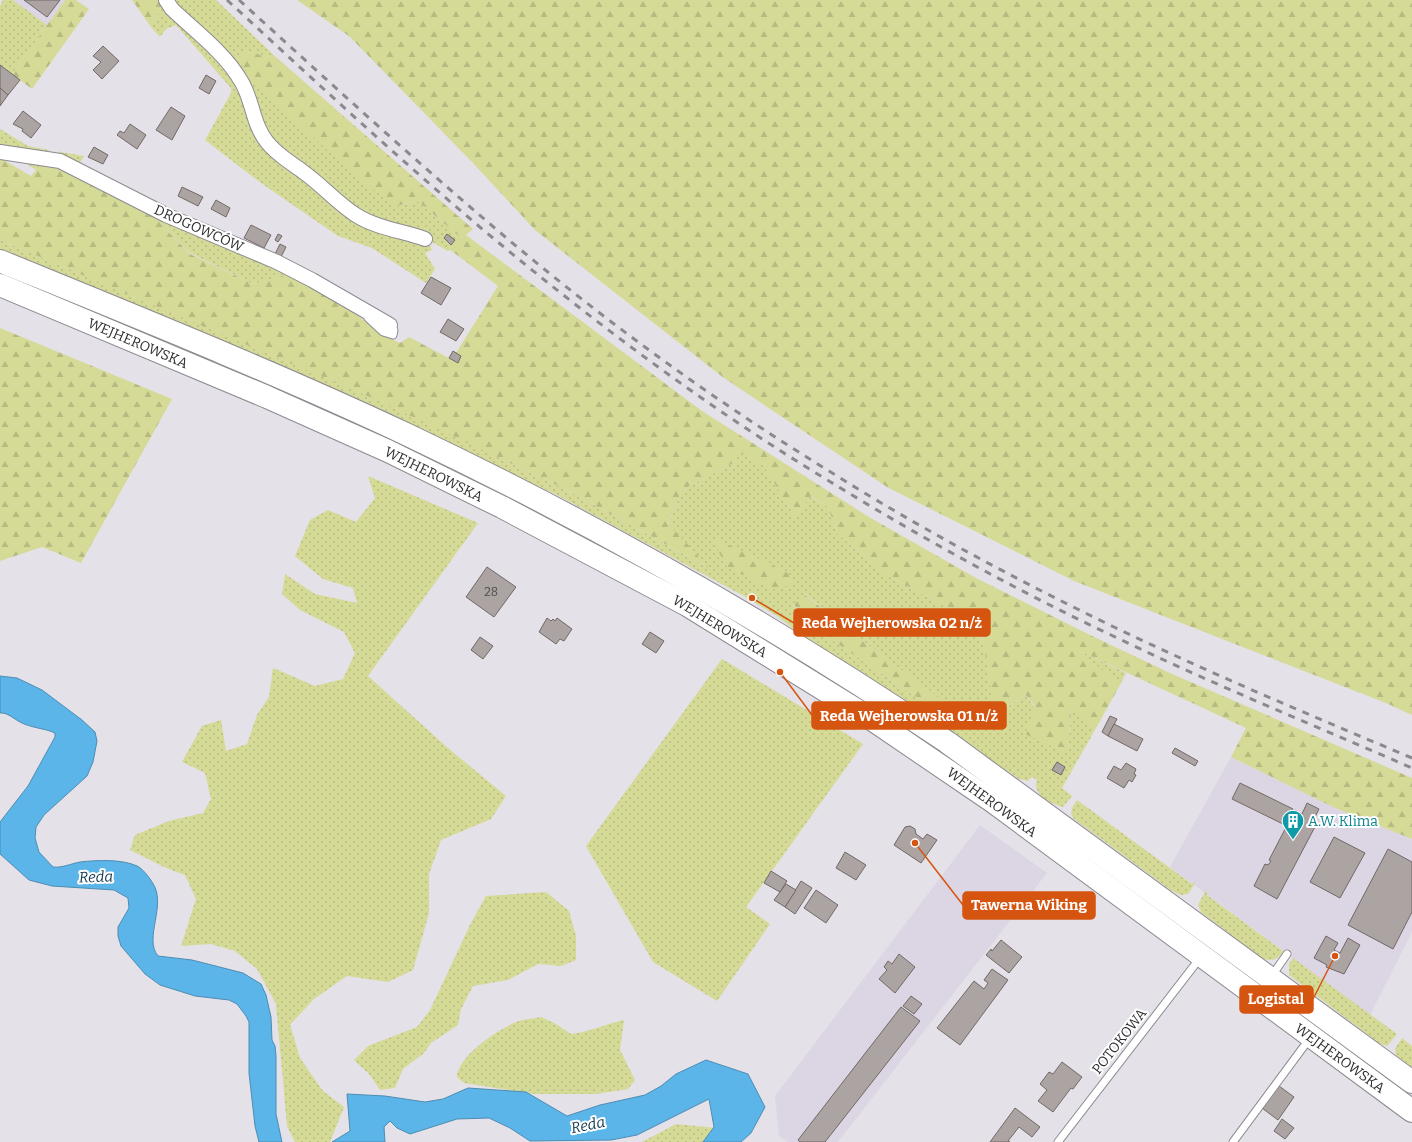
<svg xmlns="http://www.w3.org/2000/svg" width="1412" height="1142" font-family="Bitter,serif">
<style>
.built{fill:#dcd5e3}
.green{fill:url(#green-dots);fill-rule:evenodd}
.forest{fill:url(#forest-firs)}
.water{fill:#5bb5e9;stroke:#4e8cb2}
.building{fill:#aca4a2;stroke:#716967}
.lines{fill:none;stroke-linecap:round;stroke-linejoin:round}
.service-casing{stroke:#8d8a91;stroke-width:9}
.minor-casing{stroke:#8d8a91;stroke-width:16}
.primary-casing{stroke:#8d8a91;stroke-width:24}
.service{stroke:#fff;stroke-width:7}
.minor{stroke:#fff;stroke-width:14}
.primary{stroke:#fff;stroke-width:22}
.rail{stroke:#8c898e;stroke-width:3;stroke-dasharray:7 7;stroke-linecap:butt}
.labels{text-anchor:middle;stroke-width:4;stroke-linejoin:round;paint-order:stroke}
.number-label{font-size:12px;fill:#4e4b4c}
.street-label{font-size:14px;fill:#2e2d30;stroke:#fff}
.culture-label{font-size:14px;fill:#0d838f;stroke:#fff;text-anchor:start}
.water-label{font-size:15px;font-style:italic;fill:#10374d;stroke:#fff}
.leader{fill:none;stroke:#d55510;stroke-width:1.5}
.callout-dot{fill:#d55510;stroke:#fff;stroke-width:1.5}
.callout{fill:#d55510;stroke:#d55510;stroke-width:1.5}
.callout-label{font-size:15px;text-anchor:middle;font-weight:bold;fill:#fff}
</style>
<defs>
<pattern id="green-dots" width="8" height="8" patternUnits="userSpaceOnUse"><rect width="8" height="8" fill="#d5da96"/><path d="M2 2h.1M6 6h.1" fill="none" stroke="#b7bb82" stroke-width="1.8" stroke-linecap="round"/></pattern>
<pattern id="forest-firs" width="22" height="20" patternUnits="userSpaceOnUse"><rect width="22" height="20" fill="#d5da96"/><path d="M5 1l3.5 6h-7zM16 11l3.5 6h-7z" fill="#b7bb82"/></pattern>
</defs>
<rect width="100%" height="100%" fill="#e5e1e8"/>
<g class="built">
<path d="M13,0H65L47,25Z"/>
<path d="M1231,757L1335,808L1412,839V932L1370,1015L1170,867Z"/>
<path d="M980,825L1047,873L838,1142H788L779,1136L775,1096Z"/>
</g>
<g class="green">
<path d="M3,0H13L47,25L12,74L0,65V6Z"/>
<path d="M169,0H216L277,58L247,52L266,95L396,206L418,201L462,239L448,251L416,233L369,219L271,144L254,99Z"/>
<path d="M164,3L171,19L186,26L235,78L252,121L333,198L429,244L432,250L425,253L435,269L426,283L372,248L338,236L261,183L205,140L231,93V88L176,25L166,29L160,37L151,27Z"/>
<path d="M0,129L28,146L49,150L46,154L0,148Z"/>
<path d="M60,151L61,152L84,156L78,166L57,155Z"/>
<path d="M22,161H46L290,274L253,284L190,253L153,216L43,162L36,170Z"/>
<path d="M0,240L376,399L567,490L707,567L668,524L682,490L735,462L740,451L764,466L795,517L810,496L828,507L838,534L885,574L978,624L988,666L994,717L1025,694L1068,754L1071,707L1096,728L1062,788L1072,796L1063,807C1051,804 1032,795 1037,780L1032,777L1028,781L1019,779L796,631L777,616L742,595L555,494L286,369L0,249ZM805,594L873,649L954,709L950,720L819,631L793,605Z"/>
<path d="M0,269L135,325L430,455L704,599L0,276Z"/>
<path d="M368,476L478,523L368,676L449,749L506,796L491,819L441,840L429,874V913L413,970L388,982L347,976L314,999L290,1025L300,1058L323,1091L344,1107L330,1142H295L287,1126L276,1004L257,969L235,951L211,944L181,946L196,899L185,875L166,868L130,850L135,835L169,821L203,813L211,799L205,773L182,762L202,726L221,720L226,751L247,744L257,715L269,697L273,668L315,686L343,679L355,653L344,632L300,610L282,594L285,574L315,594L357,603L353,588L323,579L295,556L310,520L328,510L356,522L375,498Z"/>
<path d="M1076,649L1126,673L1120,685Z"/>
<path d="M722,659L863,744L746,907L770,924L717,1001L653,962L586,846Z"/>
<path d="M1077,800L1192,884L1196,882L1188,894L1181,895L1172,891L1074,819L1071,814L1072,808Z"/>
<path d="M1206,890L1207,895L1283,951C1277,960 1274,961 1263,959L1201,912L1198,905Z"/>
<path d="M546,892L569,911L576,936V960L561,966L538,964L508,980L473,986L461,1009L458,1025L431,1043L424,1053L403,1069L395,1088L380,1090L370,1075L354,1060L368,1046L417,1027L430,1010L471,923L486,896Z"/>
<path d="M1293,958L1397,1034L1387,1046L1380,1044L1289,975V964Z"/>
<path d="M541,1017L556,1024L571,1034C590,1032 605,1024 624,1020L620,1050L635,1080L628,1089L596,1094H534L464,1083L457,1077C457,1057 496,1031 514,1023C521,1019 533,1019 541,1017Z"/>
<path d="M1402,1038L1412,1046V1068L1396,1056L1395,1049Z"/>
<path d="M676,1124L716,1128L711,1142H642Z"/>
</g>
<g class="forest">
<path d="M65,0H76L89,9L32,89L12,74Z"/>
<path d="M132,0H161L164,3L151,27Z"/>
<path d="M297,0H1412V715L1386,703L1074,581L887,487L724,378L535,230L472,162L349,36Z"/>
<path d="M247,52L277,58L473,229L466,235L702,411L869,517L976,578L1090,635L1170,673L1412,778V839L1335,808L1231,757L1246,728L1078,650L1120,685L1096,728L1071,708L1068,754L1025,734L1035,706L1025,694L993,717L988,666L978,624L885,574L838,534L828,507L811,496L795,517L764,466L740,451L735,462L682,490L668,523L709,568L567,490L377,400L0,240V158L31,176L43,162L153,216L190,254L253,284L290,274L333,297L382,334L400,343L409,337L458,363L461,356L456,353L498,286L449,249L461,238L418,201L396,206L361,181L266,95L237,60Z"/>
<path d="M0,328L172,399L81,563L42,547L0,561Z"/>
<path d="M713,539L741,550L788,573L793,585L770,589L725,565Z"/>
<path d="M804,594L873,649L955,709L950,720L819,631L793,604Z"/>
</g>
<g class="water">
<path d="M0,676L17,678L42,690L82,720L95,732L97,741L93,762L87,776L44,815L36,827L35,838L39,852L53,867C62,868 70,864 80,862C97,860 122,859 137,866C142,868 149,877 152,882C168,904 143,938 158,956L192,960L243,973L261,984L266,995L271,1017L272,1040L275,1046L276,1056V1114L282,1142H259L255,1126L249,1073V1022L246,1016L237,1004L229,1000L195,996L160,985L145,974L121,946L118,936V927L129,908L128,898L114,890L52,886L29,880L0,854V822L28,786L55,737V733C44,728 31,728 20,722C14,719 7,712 0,713Z"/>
<path d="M706,1060L748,1074L765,1107L751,1133L741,1142H703L714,1127L709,1099L637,1135L611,1140L530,1141L510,1128L489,1118L457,1119L410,1134L397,1128L390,1121L384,1127L385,1142H332L350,1131L347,1094L385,1096L425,1102L443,1099L468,1088L526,1092L567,1116L600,1105L645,1095L661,1086L676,1074Z"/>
</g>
<g class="building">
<path d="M24,0H60L47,17Z"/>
<path d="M103,46L119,61L102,79L93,70L101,62L93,56Z"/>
<path d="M0,65L20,80L8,95L0,88Z"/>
<path d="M206,75L216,81L209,94L199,88Z"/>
<path d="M0,88L8,95L0,106Z"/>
<path d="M171,107L185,116L172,140L156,130Z"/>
<path d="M23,111L41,125L31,138L22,131L23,129L13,124Z"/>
<path d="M130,124L146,135L137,149L117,135L120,131L124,133Z"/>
<path d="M94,147L108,155L103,164L88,157Z"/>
<path d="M182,187L203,197L198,206L178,196Z"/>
<path d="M216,200L230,208L226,217L211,209Z"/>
<path d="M251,225L271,235L264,248L244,238Z"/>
<path d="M278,234L282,236L278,242L275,240Z"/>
<path d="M447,234L455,240L451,245L444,238Z"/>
<path d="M280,244L286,247L280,259L274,256Z"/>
<path d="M431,277L451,288L441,305L421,293Z"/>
<path d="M448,319L464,329L456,341L440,332Z"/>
<path d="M453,351L461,356L458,363L449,358Z"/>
<path d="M487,567L516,587L494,617L466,597Z"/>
<path d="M547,618L551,621L553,619L555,621L557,618L572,629L564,641L560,639L556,644L539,632Z"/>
<path d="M650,632L664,641L656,653L642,644Z"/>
<path d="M480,637L493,646L483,659L471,650Z"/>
<path d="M1110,716L1117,719L1108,736L1102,732Z"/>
<path d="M1114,724L1143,739L1137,751L1108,736Z"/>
<path d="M1175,748L1198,761L1195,766L1172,753Z"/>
<path d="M1057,762L1065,767L1061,775L1052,770Z"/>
<path d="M1126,763L1136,769L1134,774L1136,775L1132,782L1129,780L1124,788L1107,778L1114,766L1121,770Z"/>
<path d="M1240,783L1293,809L1285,825L1232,799Z"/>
<path d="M1307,803L1319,809L1313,821L1317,823L1277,899L1254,886L1265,864L1268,865L1271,861L1269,860L1295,810L1302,814Z"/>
<path d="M910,826L915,829L916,834L923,839L927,834L937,840L921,863L894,845L905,827Z"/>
<path d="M1334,837L1365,853L1340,898L1310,882Z"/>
<path d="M1388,849L1412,862V912L1393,949L1348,925Z"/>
<path d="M845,852L866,865L856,880L836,868Z"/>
<path d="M771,871L787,881L780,892L764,883Z"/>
<path d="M801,881L812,888L795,914L785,907Z"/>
<path d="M786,884L796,890L785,907L774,900Z"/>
<path d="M816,890L838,905L826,923L804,908Z"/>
<path d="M1326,936L1338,943L1334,950L1340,953L1348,938L1360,945L1344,974L1326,967L1327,965L1314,958Z"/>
<path d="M1001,940L1022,957L1009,973L986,955L991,949L992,951Z"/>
<path d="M899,954L915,967L895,993L879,979L887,970L884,967L888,961L892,964Z"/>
<path d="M992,969L1008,980L960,1045L937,1028L974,981L984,989L988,983L984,980Z"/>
<path d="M911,996L922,1004L914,1014L903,1006Z"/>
<path d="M901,1007L920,1021L825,1142H800L798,1140Z"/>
<path d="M1062,1062L1082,1077L1073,1089L1071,1088L1053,1112L1038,1101L1047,1090L1040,1084L1049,1072L1053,1074Z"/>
<path d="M1279,1086L1294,1097L1278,1120L1262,1108Z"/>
<path d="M1015,1108L1040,1127L1032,1137L1019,1127L1008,1141L1010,1142H990Z"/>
<path d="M1282,1119L1294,1128L1285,1139L1274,1131Z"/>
</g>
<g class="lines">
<g class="service-casing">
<g id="service">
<path d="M368,318L383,332L393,335L394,330L390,325"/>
<path d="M1271,977L1287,954"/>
<path d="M1058,1142L1200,958"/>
<path d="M1233,1142L1310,1038"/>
</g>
</g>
<g class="minor-casing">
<g id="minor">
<path d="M166,0L172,9C195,31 225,53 241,81C253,100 252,123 267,142C276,154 290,162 302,171C321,184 337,203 356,215C376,228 403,231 425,239"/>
<path d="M0,152L60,161L166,215L277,262L312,280L390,325"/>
</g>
</g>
<g class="primary-casing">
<g id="primary">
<path d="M0,261C137,317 274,372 408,435C595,524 775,626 947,742L1412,1082"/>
<path d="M0,285L267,397L388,451L502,507L687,605L873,720L992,801L1412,1111"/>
</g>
</g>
<use href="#service" class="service"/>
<use href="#minor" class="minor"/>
<use href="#primary" class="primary"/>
<g class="rail">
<path d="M227,0C316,82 405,165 499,243C603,329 713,411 829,481C920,537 1014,589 1111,635C1210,683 1311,724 1412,768"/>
<path d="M239,0C326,79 413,159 503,235C606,322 715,401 829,471C921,529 1017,580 1114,627C1212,674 1312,716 1412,758"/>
</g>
</g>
<defs>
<g id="building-pin" transform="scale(1.15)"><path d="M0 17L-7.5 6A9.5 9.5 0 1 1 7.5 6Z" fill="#0f9aa8" stroke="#fff"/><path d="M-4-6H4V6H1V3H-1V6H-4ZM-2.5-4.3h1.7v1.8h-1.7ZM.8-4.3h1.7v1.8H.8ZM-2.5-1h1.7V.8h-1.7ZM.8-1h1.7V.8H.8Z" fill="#fff"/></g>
</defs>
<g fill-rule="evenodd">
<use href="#building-pin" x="1293" y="821"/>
</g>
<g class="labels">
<g class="number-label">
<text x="491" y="596">28</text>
</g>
<g class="street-label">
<text transform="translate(199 228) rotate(24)" y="5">DROGOWCÓW</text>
<text transform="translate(138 343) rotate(23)" y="5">WEJHEROWSKA</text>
<text transform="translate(434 474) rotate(26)" y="5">WEJHEROWSKA</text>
<text transform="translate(720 626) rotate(31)" y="5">WEJHEROWSKA</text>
<text transform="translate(992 802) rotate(36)" y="5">WEJHEROWSKA</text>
<text transform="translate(1119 1041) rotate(-52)" y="5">POTOKOWA</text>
<text transform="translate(1340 1058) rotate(36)" y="5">WEJHEROWSKA</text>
</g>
<g class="culture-label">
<text x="1308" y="826">A.W. Klima</text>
</g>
<g class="water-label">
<text transform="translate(96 877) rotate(-2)" y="5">Reda</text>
<text transform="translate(588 1125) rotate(-11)" y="5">Reda</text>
</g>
</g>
<path class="leader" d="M752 598L794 623M780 672L812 715M915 843L963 905M1335 956L1313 999"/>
<g class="callout-dot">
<circle cx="752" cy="598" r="4"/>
<circle cx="780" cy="672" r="4"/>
<circle cx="915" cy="843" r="4"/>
<circle cx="1335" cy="956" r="4"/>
</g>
<g class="callout">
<rect x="794" y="609" width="196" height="27" rx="4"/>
<rect x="812" y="702" width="194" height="27" rx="4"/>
<rect x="963" y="892" width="132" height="27" rx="4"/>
<rect x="1240" y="986" width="73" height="27" rx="4"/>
</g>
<g class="callout-label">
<text x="892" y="628">Reda Wejherowska 02 n/ż</text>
<text x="909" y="721">Reda Wejherowska 01 n/ż</text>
<text x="1029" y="910">Tawerna Wiking</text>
<text x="1276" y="1004">Logistal</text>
</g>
</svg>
